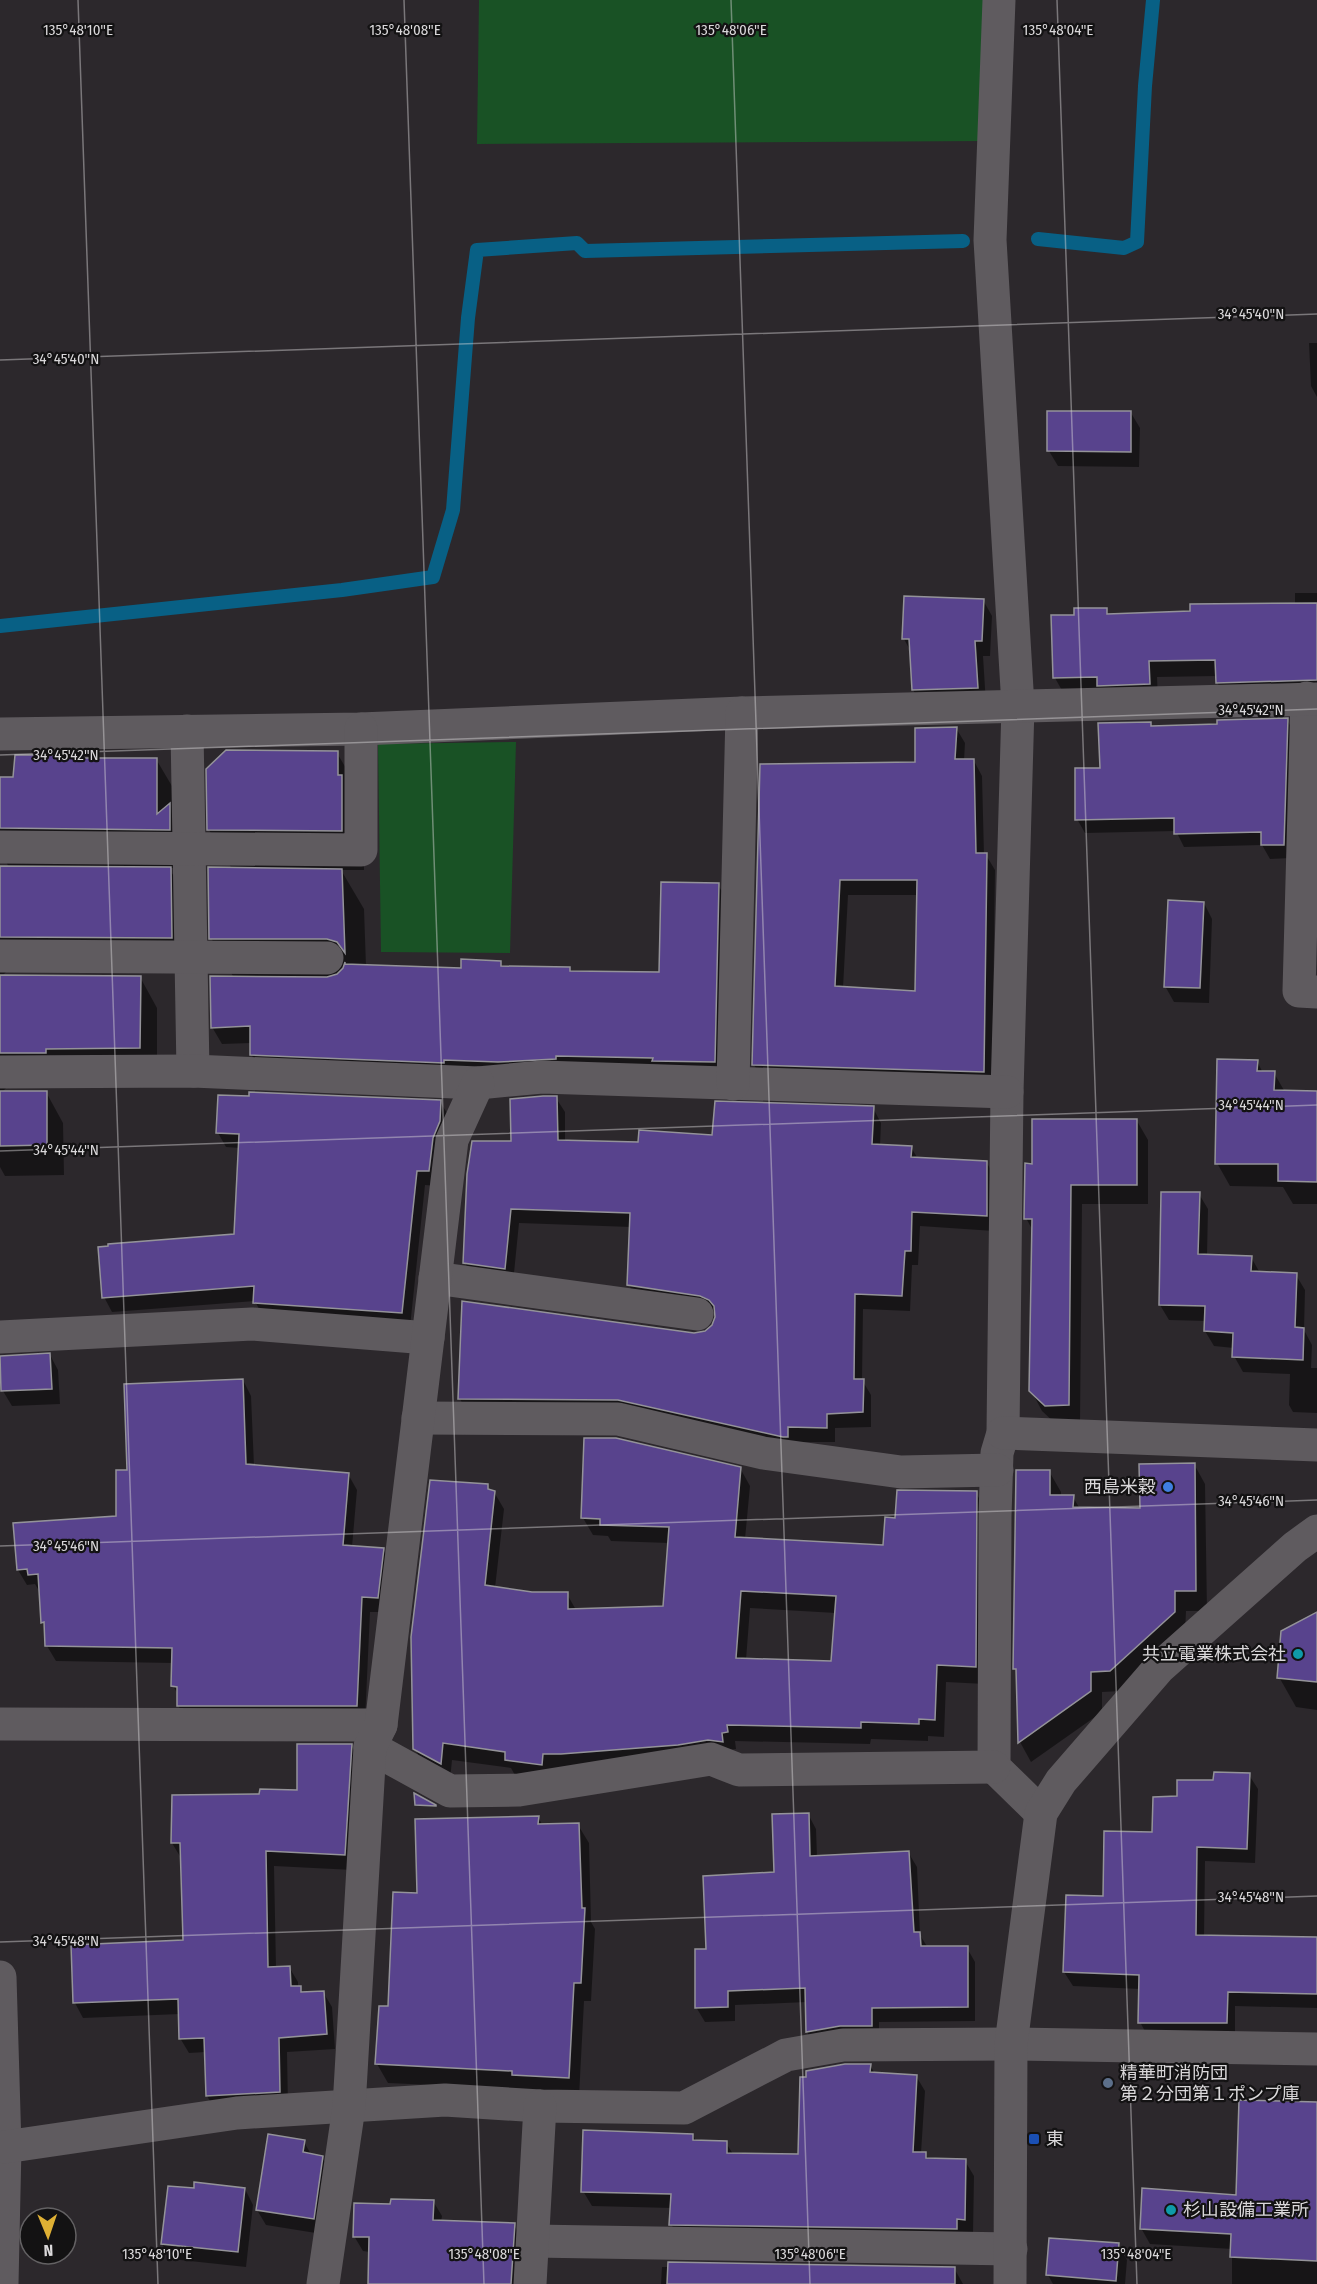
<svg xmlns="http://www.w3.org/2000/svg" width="1317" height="2284" font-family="'Fira Sans Condensed','Noto Sans JP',sans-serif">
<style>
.green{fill:#195225}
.shadow{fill:#0007;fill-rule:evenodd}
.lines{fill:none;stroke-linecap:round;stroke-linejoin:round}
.stream{stroke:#086085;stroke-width:14}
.building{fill:#58438d;stroke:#949399;stroke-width:1.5;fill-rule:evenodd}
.minor{stroke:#5f5b5f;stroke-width:33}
.ticks{fill:none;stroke:#dad8da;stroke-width:1.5;stroke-opacity:0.45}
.shop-dot{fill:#3f7fe0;stroke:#131213;stroke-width:2}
.culture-dot{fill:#0f9aa8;stroke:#131213;stroke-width:2}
.service-dot{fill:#5c6f8a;stroke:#131213;stroke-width:2}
.transit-dot{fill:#1a4fb4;stroke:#131213;stroke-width:2}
.labels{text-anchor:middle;stroke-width:4.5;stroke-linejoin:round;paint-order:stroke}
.poi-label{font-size:18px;fill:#dad8da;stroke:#131213;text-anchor:start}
.ticks-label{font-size:15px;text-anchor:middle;fill:#dad8da;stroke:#131213;stroke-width:4.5;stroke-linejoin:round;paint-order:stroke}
</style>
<rect width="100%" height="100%" fill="#2c282c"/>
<g class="green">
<path d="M479,0H988L986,141L477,144Z"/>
<path d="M516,742L510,953L381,952L378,744Z"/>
</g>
<g class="shadow">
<path d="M1309,343H1317V397L1311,386Z"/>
<path d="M1131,413L1140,428L1139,467L1058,466L1049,451Z"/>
<path d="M1295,593H1317V695L1226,699L1217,682V676L1157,677L1158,700L1064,694L1055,678L1076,616L1106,609L1109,615L1192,612L1295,604Z"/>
<path d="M983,600L992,616L990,656H983L986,704L922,705L913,690L911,652L904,639Z"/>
<path d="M1287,720L1295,734L1291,858L1270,859L1262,845L1184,847L1176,831L1085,833L1077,819L1101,769L1150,723L1153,727Z"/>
<path d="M956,728L965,743L964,761H974L982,776L984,855H986L995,870L992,1088L763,1080L754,1065L761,765L917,763ZM848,895H919L916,993L843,988Z"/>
<path d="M337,753L360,792L364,816V870H341L364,909L366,966L462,970L500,962L503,968H569L571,973H660L718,885L728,901L723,1078L261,1071L251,1054V1043L222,1044L212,1027L234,978L211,938L232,869L209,830Z"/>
<path d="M59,756L61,760L156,759L179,798L192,868H169L187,899L189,968L8,970L2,976L140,977L157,1008V1078L8,1086L2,1092H46L63,1123L64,1175L5,1176L0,1167V867H9L0,852V779H14Z"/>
<path d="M1204,903L1212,919L1209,1003L1174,1002L1165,986Z"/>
<path d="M1257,1061L1263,1073H1274L1285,1092L1317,1093V1204H1293L1283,1187L1230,1186L1217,1163Z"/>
<path d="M556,1098L565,1112V1142L640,1144L714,1136L873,1108L881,1123L880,1146L911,1147L918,1159L987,1163L995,1178L994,1231L920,1226L918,1265H912L910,1311L863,1309L862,1380L871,1395V1427L835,1428V1442H796L468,1414L460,1399L463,1302L694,1334L704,1333L713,1327L717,1313L710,1310L637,1300L629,1285L631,1227L519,1223L513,1283L473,1277L465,1263L512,1143Z"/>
<path d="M440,1102L449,1116L437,1186L425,1185L410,1327L263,1317L255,1301L112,1312L104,1297L235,1235L240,1148L226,1147L218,1133Z"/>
<path d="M1137,1121L1148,1140V1204H1082L1080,1424L1057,1425L1042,1411L1031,1390L1033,1231L1026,1218Z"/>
<path d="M1199,1194L1208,1209L1207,1255L1251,1257L1260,1273L1296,1275L1305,1290L1304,1330L1312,1345L1311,1368H1317V1413L1293,1412L1289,1405L1290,1374L1243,1372L1234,1356V1348L1214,1346L1205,1331L1206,1321L1169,1320L1160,1305Z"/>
<path d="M50,1355L58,1370L60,1404L12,1406L3,1391Z"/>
<path d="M243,1380L251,1396L254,1466L348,1474L357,1490L352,1547L383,1549L392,1564L386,1612H370L365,1721H187L178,1705L179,1696L173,1686V1663L56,1661L47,1646L46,1629L42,1622L41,1589H38L35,1584L27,1585L18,1570L117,1517L128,1472Z"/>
<path d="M1194,1464L1205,1484L1207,1611H1186L1185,1633L1121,1691L1102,1692V1712L1031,1762L1020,1742L1018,1674L1015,1669L1049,1471L1061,1492V1497H1073L1080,1509L1142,1510Z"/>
<path d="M740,1468L750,1486L745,1539L884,1546L897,1519L976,1493L986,1510L985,1684L946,1682L944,1737L928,1736V1741L871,1739L870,1744L735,1741L736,1749L516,1777L511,1768L452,1760L450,1780L425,1767L415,1749L487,1486L490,1491L494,1492L504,1509L495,1588L532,1594H567L576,1610L665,1608L669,1543L611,1541L608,1536L593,1535L583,1518ZM750,1608L836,1613L832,1663L746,1660Z"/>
<path d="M1317,1614V1710L1296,1707L1279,1677Z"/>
<path d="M351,1745L360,1760L353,1870L274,1866L276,1968L289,1967L298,1982V1987H300L303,1993L323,1992L332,2007L335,2049L287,2052L288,2106L216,2111L207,2096L206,2052L189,2053L180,2038V2014L83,2018L75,2003L184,1942L181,1858L172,1843L260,1795L298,1791Z"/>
<path d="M1249,1775L1258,1789L1255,1863L1205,1861L1204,1937L1317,1939V2008L1235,2006V2037H1148L1140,2022V1989L1073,1986L1064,1972L1104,1898L1178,1798L1215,1782Z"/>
<path d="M808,1814L816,1829L817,1857L908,1852L917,1867L920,1935L928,1948H967L975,1962V2021L879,2022V2040L815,2046L807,2032V2002L735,2005V2021L705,2022L696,2007L707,1951L776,1874Z"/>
<path d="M538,1817L543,1826L578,1825L589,1843L591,1922L595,1929L591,2001H584L579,2097L522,2089L388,2083L377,2064L418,1894Z"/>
<path d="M870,2065L875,2074L916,2076L925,2091L921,2153H925L929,2160L965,2161L974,2176L973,2234L680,2239L671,2224L672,2208L592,2206L583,2191L693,2135L696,2141L726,2143L733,2154L799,2156Z"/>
<path d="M1317,2103V2284H1232V2249L1150,2244L1141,2228L1238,2196Z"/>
<path d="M304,2142L312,2156L322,2157L331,2173L322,2234L266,2225L257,2210Z"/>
<path d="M245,2189L253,2205L246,2267L171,2259L162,2244L196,2190Z"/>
<path d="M433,2201L442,2216L441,2222L514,2225L522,2239L520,2284H369L370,2252L363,2251L354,2236L392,2206Z"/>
<path d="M1118,2245L1127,2260L1125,2284H1053L1048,2275Z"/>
<path d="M662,2267L954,2268L963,2284H661Z"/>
</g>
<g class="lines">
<g class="stream">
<path d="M1038,239L1124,248L1137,242L1145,86L1153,0"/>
<path d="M0,626L342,590L433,577L453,510L468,318L477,250L577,243L585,251L963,241"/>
</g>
</g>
<g class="building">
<path d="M1047,411H1131V452L1047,451Z"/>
<path d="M904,596L984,599L982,641H975L978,688L912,690L909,639H902Z"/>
<path d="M1317,603V680L1216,683L1215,660L1149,661L1150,684L1097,686V677L1053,678L1051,615H1074V608H1107V614L1190,611V604Z"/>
<path d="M1288,718L1284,845H1261V832L1174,834V818L1075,820V768H1100L1098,723L1151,722V726L1217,724V720Z"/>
<path d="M957,727L955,759H974L976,853H987L984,1072L752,1065L760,764L915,762V728ZM840,880H917L915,991L835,986Z"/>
<path d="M226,750L338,751V775H342V831L207,830L206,769Z"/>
<path d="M15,755H60V758H157V814L170,803V830L0,828V777H13Z"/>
<path d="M0,866L171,867L172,938L0,937Z"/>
<path d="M208,867L342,869L345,953L337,942L327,939H209Z"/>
<path d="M661,882L719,883L715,1062L652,1061L653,1058L556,1056V1059L498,1062L444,1060V1063L250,1055V1026L211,1028L210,976L327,977L337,974L343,968L345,962V964L461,968V959L501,961V966L570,967V971L659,972Z"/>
<path d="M1168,900L1204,902L1200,988L1164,987Z"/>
<path d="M0,975L141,976L140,1048L46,1049V1053H0Z"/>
<path d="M1217,1059L1258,1060L1257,1071H1275L1274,1090L1317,1091V1182L1278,1181V1164H1215Z"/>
<path d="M0,1091H47V1145L0,1146Z"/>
<path d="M249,1092L441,1100L440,1121L433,1138L429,1171H417L402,1313L253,1303L254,1286L102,1298L98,1247L108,1246V1244L234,1234L239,1134L216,1133L218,1095L249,1096Z"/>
<path d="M543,1096H557L558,1140L638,1142L639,1130L712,1135L715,1101L874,1106L872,1144L912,1146L911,1157L987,1161V1216L912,1212L911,1251H905L902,1296L855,1294L854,1379H864L863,1412L827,1414V1428L788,1427V1437H783L618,1400L458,1399L462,1301L694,1333L705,1331L712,1325L715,1317L714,1306L709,1300L700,1296L627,1285L630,1213L511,1209L505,1269L463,1263L467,1174L472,1141H511L510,1099Z"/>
<path d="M1032,1119H1137V1185H1071L1069,1405L1045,1406L1029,1391L1032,1219H1024L1025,1163L1032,1164Z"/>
<path d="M1161,1192H1200L1198,1254L1252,1256L1251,1271L1297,1273L1295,1327L1304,1328L1303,1360L1232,1357L1233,1333L1204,1331L1205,1306L1159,1305Z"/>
<path d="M50,1353L52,1389L1,1391L0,1356Z"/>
<path d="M243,1379L246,1464L349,1473L343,1545L384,1548L378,1598L362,1597L357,1706H177V1687L171,1686L172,1648L45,1646L44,1622L41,1623L38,1574L28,1575L27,1569L17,1570L13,1523L116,1516V1470H127L124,1384Z"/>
<path d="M584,1438H616L741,1467L735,1537L883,1545L885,1517L895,1518L897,1490L977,1491L976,1667L937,1665L935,1720L919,1719V1724L861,1722V1728L727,1725L728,1732L722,1733L723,1742L708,1740L678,1745L561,1754H543L542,1765L505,1760V1752L443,1743L441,1764L413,1749L411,1637L430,1480L488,1484V1489L495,1491L485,1585L532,1592H568V1609L663,1606L669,1527L600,1525V1519L581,1518ZM741,1591L836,1596L831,1661L736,1658Z"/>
<path d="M1195,1463L1196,1591H1175V1612L1110,1671L1091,1672V1691L1018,1743L1016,1669H1013L1016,1470H1050V1495H1074L1073,1507L1140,1508L1139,1464Z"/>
<path d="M1317,1612V1682L1277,1678L1281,1631Z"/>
<path d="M297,1744H352L345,1855L266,1851L268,1967L290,1966L291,1986H301V1992L324,1991L327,2034L279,2038L280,2092L206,2096L204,2038L179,2039L178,1999L73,2003L71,1945L183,1940L180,1843H171L172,1795L259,1794L260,1789L297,1790Z"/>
<path d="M1214,1772L1250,1773L1247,1849L1197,1847L1196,1935L1317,1937V1994L1228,1992L1227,2023H1138L1139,1975L1063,1972L1066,1895L1103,1896L1104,1831L1152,1832L1153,1797L1177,1796V1780H1213Z"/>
<path d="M414,1793L436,1805V1806L415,1805Z"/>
<path d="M809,1813L810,1856L909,1851L914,1932H920L921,1946H968V2007L872,2008V2026H840L806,2032L805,1988L728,1991V2007L695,2008V1949H706L703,1876L774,1872L772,1814Z"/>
<path d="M539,1816L538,1824L579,1823L582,1908H585L581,1983H574L569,2078L512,2075V2071L375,2064L379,2006H388L393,1892L417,1893L415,1819Z"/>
<path d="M845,2064H871L870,2072L917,2075L913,2152H926V2158L966,2159L965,2220L957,2219V2229L669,2225L671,2194L581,2192L583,2130L693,2134V2140L727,2141V2153L798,2154L800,2077H806V2071Z"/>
<path d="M1239,2100L1317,2102V2261L1230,2257L1231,2234L1140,2229L1142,2188L1236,2195Z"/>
<path d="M268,2134L305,2140L303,2152L323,2156L314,2219L256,2210Z"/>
<path d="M194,2182L245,2188L238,2252L161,2244L168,2186L194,2188Z"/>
<path d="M391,2199L434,2200L433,2220L515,2223L511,2284H368L369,2237H353L354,2203L390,2204Z"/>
<path d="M1049,2238L1119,2243L1116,2281L1046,2275Z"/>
<path d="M668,2262L955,2267V2284H667Z"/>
</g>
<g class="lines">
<g class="minor">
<path d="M999,0L990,240L1018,706L1007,1092L1003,1433L997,1453L995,1516L994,1767L1041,1813"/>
<path d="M1307,698L1299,991L1317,992"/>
<path d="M187,731L193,1071"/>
<path d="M0,734L361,729L742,713L1317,699"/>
<path d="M0,847L361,850V729"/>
<path d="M0,956L327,958"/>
<path d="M0,1072L193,1071L478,1083L542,1077L1007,1092"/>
<path d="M733,1084L742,713"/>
<path d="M435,1278L697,1314"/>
<path d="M0,1337L252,1324L428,1338"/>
<path d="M418,1418L618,1419L763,1453L901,1472L997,1470"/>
<path d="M1003,1433L1317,1445"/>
<path d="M0,1724L381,1725"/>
<path d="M370,1747L450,1791L519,1790L711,1759L739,1770L994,1767"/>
<path d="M0,1977L5,2147L2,2284"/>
<path d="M5,2147L237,2113L445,2100L540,2106L684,2108L786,2055L843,2045L1011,2044L1317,2049"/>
<path d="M533,2241L1011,2249"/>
<path d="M323,2284L349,2107L370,1747L381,1725L452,1140L478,1083"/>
<path d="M530,2284L540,2106"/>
<path d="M1010,2284L1011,2044L1041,1813L1061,1781L1159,1668L1295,1547L1317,1531"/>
</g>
</g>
<path class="ticks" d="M78,0L158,2284M404,0L484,2284M731,0L810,2284M1057,0L1137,2284M0,360L1317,314M0,755L1317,709M0,1151L1317,1105M0,1546L1317,1500M0,1942L1317,1896"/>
<circle class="shop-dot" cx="1168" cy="1487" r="6"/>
<g class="culture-dot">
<circle cx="1298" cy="1654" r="6"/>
<circle cx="1171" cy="2210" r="6"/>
</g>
<circle class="service-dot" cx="1108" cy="2083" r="6"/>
<rect class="transit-dot" x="1028" y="2133" width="12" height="12" rx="3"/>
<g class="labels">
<g class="poi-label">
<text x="1156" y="1493" text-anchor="end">西島米穀</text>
<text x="1286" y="1660" text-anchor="end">共立電業株式会社</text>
<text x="1120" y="2079">精華町消防団<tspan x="1120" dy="21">第２分団第１ポンプ庫</tspan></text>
<text x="1046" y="2145">東</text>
<text x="1183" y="2216">杉山設備工業所</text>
</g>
</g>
<g class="ticks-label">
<text x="78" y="35">135°48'10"E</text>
<text x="405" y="35">135°48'08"E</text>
<text x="731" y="35">135°48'06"E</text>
<text x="1058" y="35">135°48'04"E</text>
<text x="1251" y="319">34°45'40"N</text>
<text x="66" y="364">34°45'40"N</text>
<text x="1251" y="715">34°45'42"N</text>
<text x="66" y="760">34°45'42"N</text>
<text x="1251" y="1110">34°45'44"N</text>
<text x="66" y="1155">34°45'44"N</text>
<text x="1251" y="1506">34°45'46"N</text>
<text x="66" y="1551">34°45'46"N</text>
<text x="1251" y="1902">34°45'48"N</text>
<text x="66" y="1946">34°45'48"N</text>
<text x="157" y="2259">135°48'10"E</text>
<text x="484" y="2259">135°48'08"E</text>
<text x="810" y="2259">135°48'06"E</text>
<text x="1136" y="2259">135°48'04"E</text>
</g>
<g transform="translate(48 2236) rotate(178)"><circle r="28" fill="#131213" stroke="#636163" stroke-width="1.5"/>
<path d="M0-4.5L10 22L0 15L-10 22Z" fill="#dfb034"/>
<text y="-9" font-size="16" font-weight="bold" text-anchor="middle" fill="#dad8da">N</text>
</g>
</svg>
